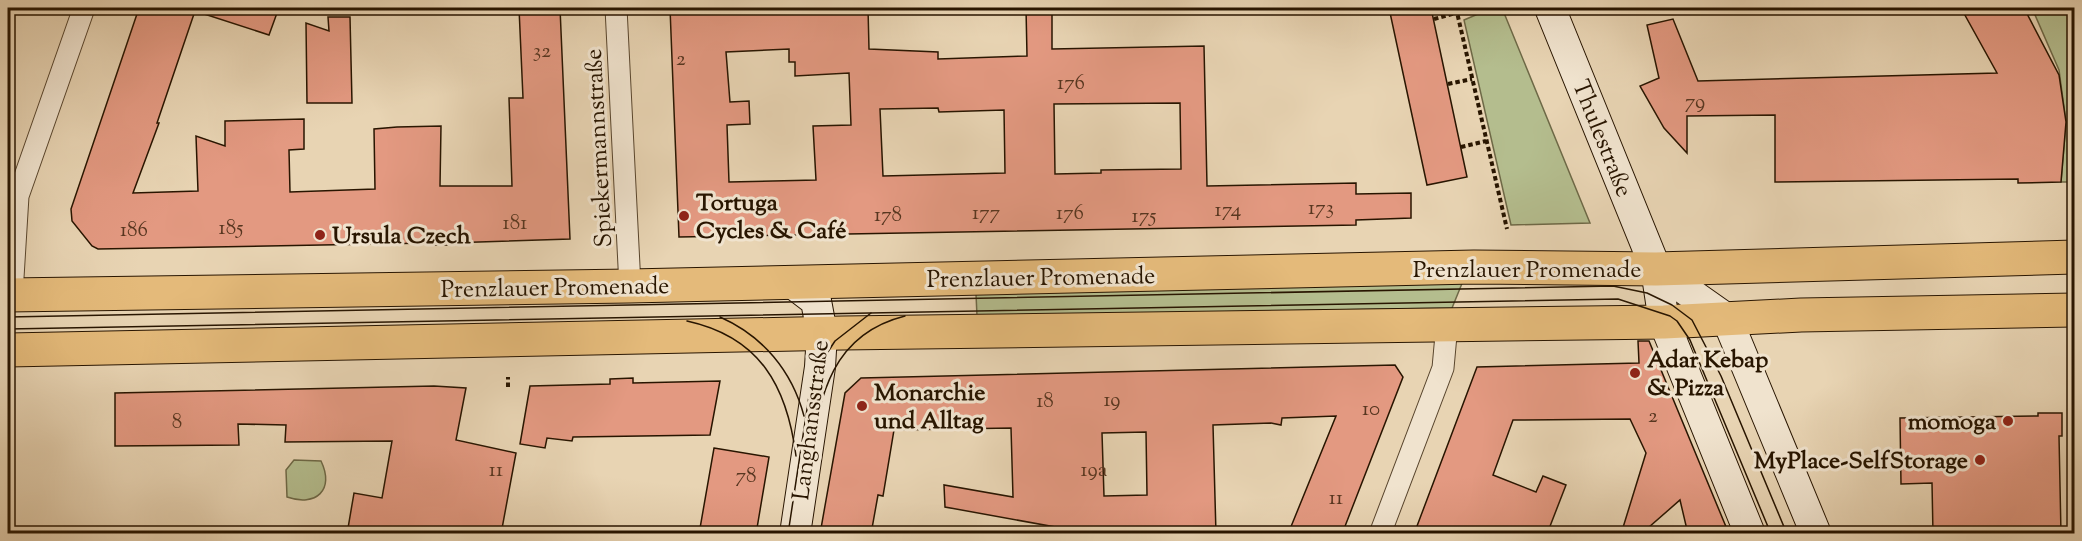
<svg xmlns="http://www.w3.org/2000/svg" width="2082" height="541" font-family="'Sorts Mill Goudy',serif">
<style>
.green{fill:#b4bd8e;stroke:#6e6947;stroke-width:1.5}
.building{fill:#e39981;stroke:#281500;stroke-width:1.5;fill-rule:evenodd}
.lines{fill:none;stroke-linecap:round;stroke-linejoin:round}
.street-casing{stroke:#58452d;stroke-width:23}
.secondary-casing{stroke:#281500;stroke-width:32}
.primary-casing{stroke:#281500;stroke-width:35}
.path{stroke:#281500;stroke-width:4;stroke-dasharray:4.5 3;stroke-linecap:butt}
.street{stroke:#f0e3ce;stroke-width:21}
.secondary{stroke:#f0e3ce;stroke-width:30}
.primary{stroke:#e4ba7a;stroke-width:33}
.tram{stroke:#281500;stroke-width:1.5}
.poi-dot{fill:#8f2418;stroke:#f0e3ce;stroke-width:2}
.labels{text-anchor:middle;stroke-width:6;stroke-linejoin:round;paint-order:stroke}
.number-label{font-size:21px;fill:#573620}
.street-label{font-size:24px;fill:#281500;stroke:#f0e3ce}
.poi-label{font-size:24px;font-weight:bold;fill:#281500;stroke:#f0e3ce;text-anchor:start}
</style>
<rect width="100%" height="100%" fill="#e8d4b3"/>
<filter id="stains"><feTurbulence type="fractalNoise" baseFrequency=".00333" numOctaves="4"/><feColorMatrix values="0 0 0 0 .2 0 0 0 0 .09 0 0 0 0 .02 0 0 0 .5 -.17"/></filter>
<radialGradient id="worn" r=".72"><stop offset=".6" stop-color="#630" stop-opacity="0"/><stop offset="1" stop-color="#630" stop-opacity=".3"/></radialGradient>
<g class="green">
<path d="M1492,8H1502L1590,223L1511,225L1464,20Z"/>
<path d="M2032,8H2074V182H2061L2066,122L2059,70Z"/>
<path d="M1463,281L1452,308L977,316L976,294Z"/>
<path d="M294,460L321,461C335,490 316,507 287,497L286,470Z"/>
</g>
<g class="building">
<path d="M139,8H196L157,123H159L133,193L198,191L196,136L225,146V121L304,119V149L289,150L290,192L375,189L374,129L397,127L441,126L440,186H512L509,98H523L519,8H560L570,239L448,243L447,245H430L429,243L98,249L92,246L72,221L71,209Z"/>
<path d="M199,8H262L277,13L269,35L198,12Z"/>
<path d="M670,8H868L869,49L938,52V59L1027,56L1026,8H1052V49L1204,46L1207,186L1356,183V194L1411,193V218L1356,220V225L679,237ZM789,49V62H795V76L849,73L851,125L813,126L816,180L729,182L727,125L750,124L749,101L730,102L726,52ZM1180,103L1181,169L1101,170V173L1055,174L1054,104ZM938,108L939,112L1004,110L1005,173L883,176L880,109Z"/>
<path d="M1389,8H1431L1467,177L1427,185Z"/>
<path d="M1961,8H2024L2059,75L2066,122L2061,182L2018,183V179L1775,182V115L1687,116V153L1664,128L1640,86L1659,78L1647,25L1673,19L1698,81L1997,73Z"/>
<path d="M328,17H350L352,103H307L306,23L329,31Z"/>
<path d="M1638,341H1649L1729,534H1688L1680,500L1641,534H1621L1646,453L1630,419L1513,420L1493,475L1536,492L1543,476L1566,485L1547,534H1414L1477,367L1639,363Z"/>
<path d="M1395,365L1403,377L1342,534H1288L1336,416L1282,418L1281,425L1271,423L1213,425L1216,534H1094L945,507L944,485L1013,497L1011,428L894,430L883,496L878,495L871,534H820L845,393L861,378ZM1146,432L1147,495L1104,496L1102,433Z"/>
<path d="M633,378V383L720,381L710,435L573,437L572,441L547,438L545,448L520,444L530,386L610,384V379Z"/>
<path d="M434,386L466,388L456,440L516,453L501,534H347L354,493L382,498L392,441L285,442L286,425L238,424L239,445L115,446V393Z"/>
<path d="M2038,413H2062V436H2059L2061,534H1933L1932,483L1901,484L1900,418L2038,416Z"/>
<path d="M714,448L769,457L756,534H699Z"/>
</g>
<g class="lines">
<g class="street-casing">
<g id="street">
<path d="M616,8L630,286"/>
<path d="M12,294L18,196L84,8"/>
<path d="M1380,534L1443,368L1447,324"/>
</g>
</g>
<g class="secondary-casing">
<g id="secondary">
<path d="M1550,8L1656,269L1664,322L1750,534"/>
<path d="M1656,269L1727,319L1816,534"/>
<path d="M791,282L816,301L822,333L820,367L795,534"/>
</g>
</g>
<g class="primary-casing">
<g id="primary">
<path d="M8,295L630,286L1474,267L1656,269L2074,257"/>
<path d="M8,350L842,333L1664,322L1801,315L2074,310"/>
</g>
</g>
<g class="path">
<path d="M1456,8L1507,229"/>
<path d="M1434,19L1474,8"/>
<path d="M1448,84L1472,79"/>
<path d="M1461,147L1486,141"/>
<path d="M508,387V377"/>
</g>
<use href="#street" class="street"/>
<use href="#secondary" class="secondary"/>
<use href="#primary" class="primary"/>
<g class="tram">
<path d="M8,317L1613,286L1647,293L1672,305L1692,320L1721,376L1787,534"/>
<path d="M720,317C763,336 792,371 804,416"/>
<path d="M687,321C760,337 787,386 796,456"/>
<path d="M8,329L1618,299L1670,316L1677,321L1690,340L1771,534"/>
<path d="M808,465C820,399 829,335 905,316"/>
<path d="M788,534L809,396L818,367L835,341L871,313"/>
</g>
</g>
<g class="poi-dot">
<circle cx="684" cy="216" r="6"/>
<circle cx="320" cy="235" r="6"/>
<circle cx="1635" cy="373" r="6"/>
<circle cx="862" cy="406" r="6"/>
<circle cx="2008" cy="421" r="6"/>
<circle cx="1980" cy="460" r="6"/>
</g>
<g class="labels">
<g class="number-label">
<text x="542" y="57">32</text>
<text x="681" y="65">2</text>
<text x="1071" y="89">176</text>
<text x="1695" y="108">79</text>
<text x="1321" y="214">173</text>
<text x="1228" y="216">174</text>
<text x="986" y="219">177</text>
<text x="1070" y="219">176</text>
<text x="888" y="221">178</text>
<text x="1144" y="222">175</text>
<text x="515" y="229">181</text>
<text x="231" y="234">185</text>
<text x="134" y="236">186</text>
<text x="1112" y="406">19</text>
<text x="1045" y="407">18</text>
<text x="1371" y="415">10</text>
<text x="1653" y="422">2</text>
<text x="177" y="428">8</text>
<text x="496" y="476">11</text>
<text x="1094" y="476">19a</text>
<text x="746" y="482">78</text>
<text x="1336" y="504">11</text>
</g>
<g class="street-label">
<text transform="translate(1603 138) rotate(68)" y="8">Thulestraße</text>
<text transform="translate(598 148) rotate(-93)" y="8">Spiekermannstraße</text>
<text x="1527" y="277">Prenzlauer Promenade</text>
<text transform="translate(1041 277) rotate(-1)" y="8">Prenzlauer Promenade</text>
<text transform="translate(555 287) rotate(-1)" y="8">Prenzlauer Promenade</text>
<text transform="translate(810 420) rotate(-83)" y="8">Langhansstraße</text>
</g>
<g class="poi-label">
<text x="696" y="210">Tortuga<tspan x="696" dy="28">Cycles &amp; Café</tspan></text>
<text x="332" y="243">Ursula Czech</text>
<text x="1647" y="367">Adar Kebap<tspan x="1647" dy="28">&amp; Pizza</tspan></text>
<text x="874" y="400">Monarchie<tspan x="874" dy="28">und Alltag</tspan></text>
<text x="1996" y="429" text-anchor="end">momoga</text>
<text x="1968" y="468" text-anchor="end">MyPlace-SelfStorage</text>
</g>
</g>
<rect width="2082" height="541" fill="none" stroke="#e8d4b3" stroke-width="30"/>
<rect x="9" y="9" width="2064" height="523" fill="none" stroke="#281500" stroke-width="3"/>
<rect x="15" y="15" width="2052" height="511" fill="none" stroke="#281500" stroke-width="1.5"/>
<rect width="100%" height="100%" filter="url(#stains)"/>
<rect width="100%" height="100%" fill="url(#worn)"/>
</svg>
